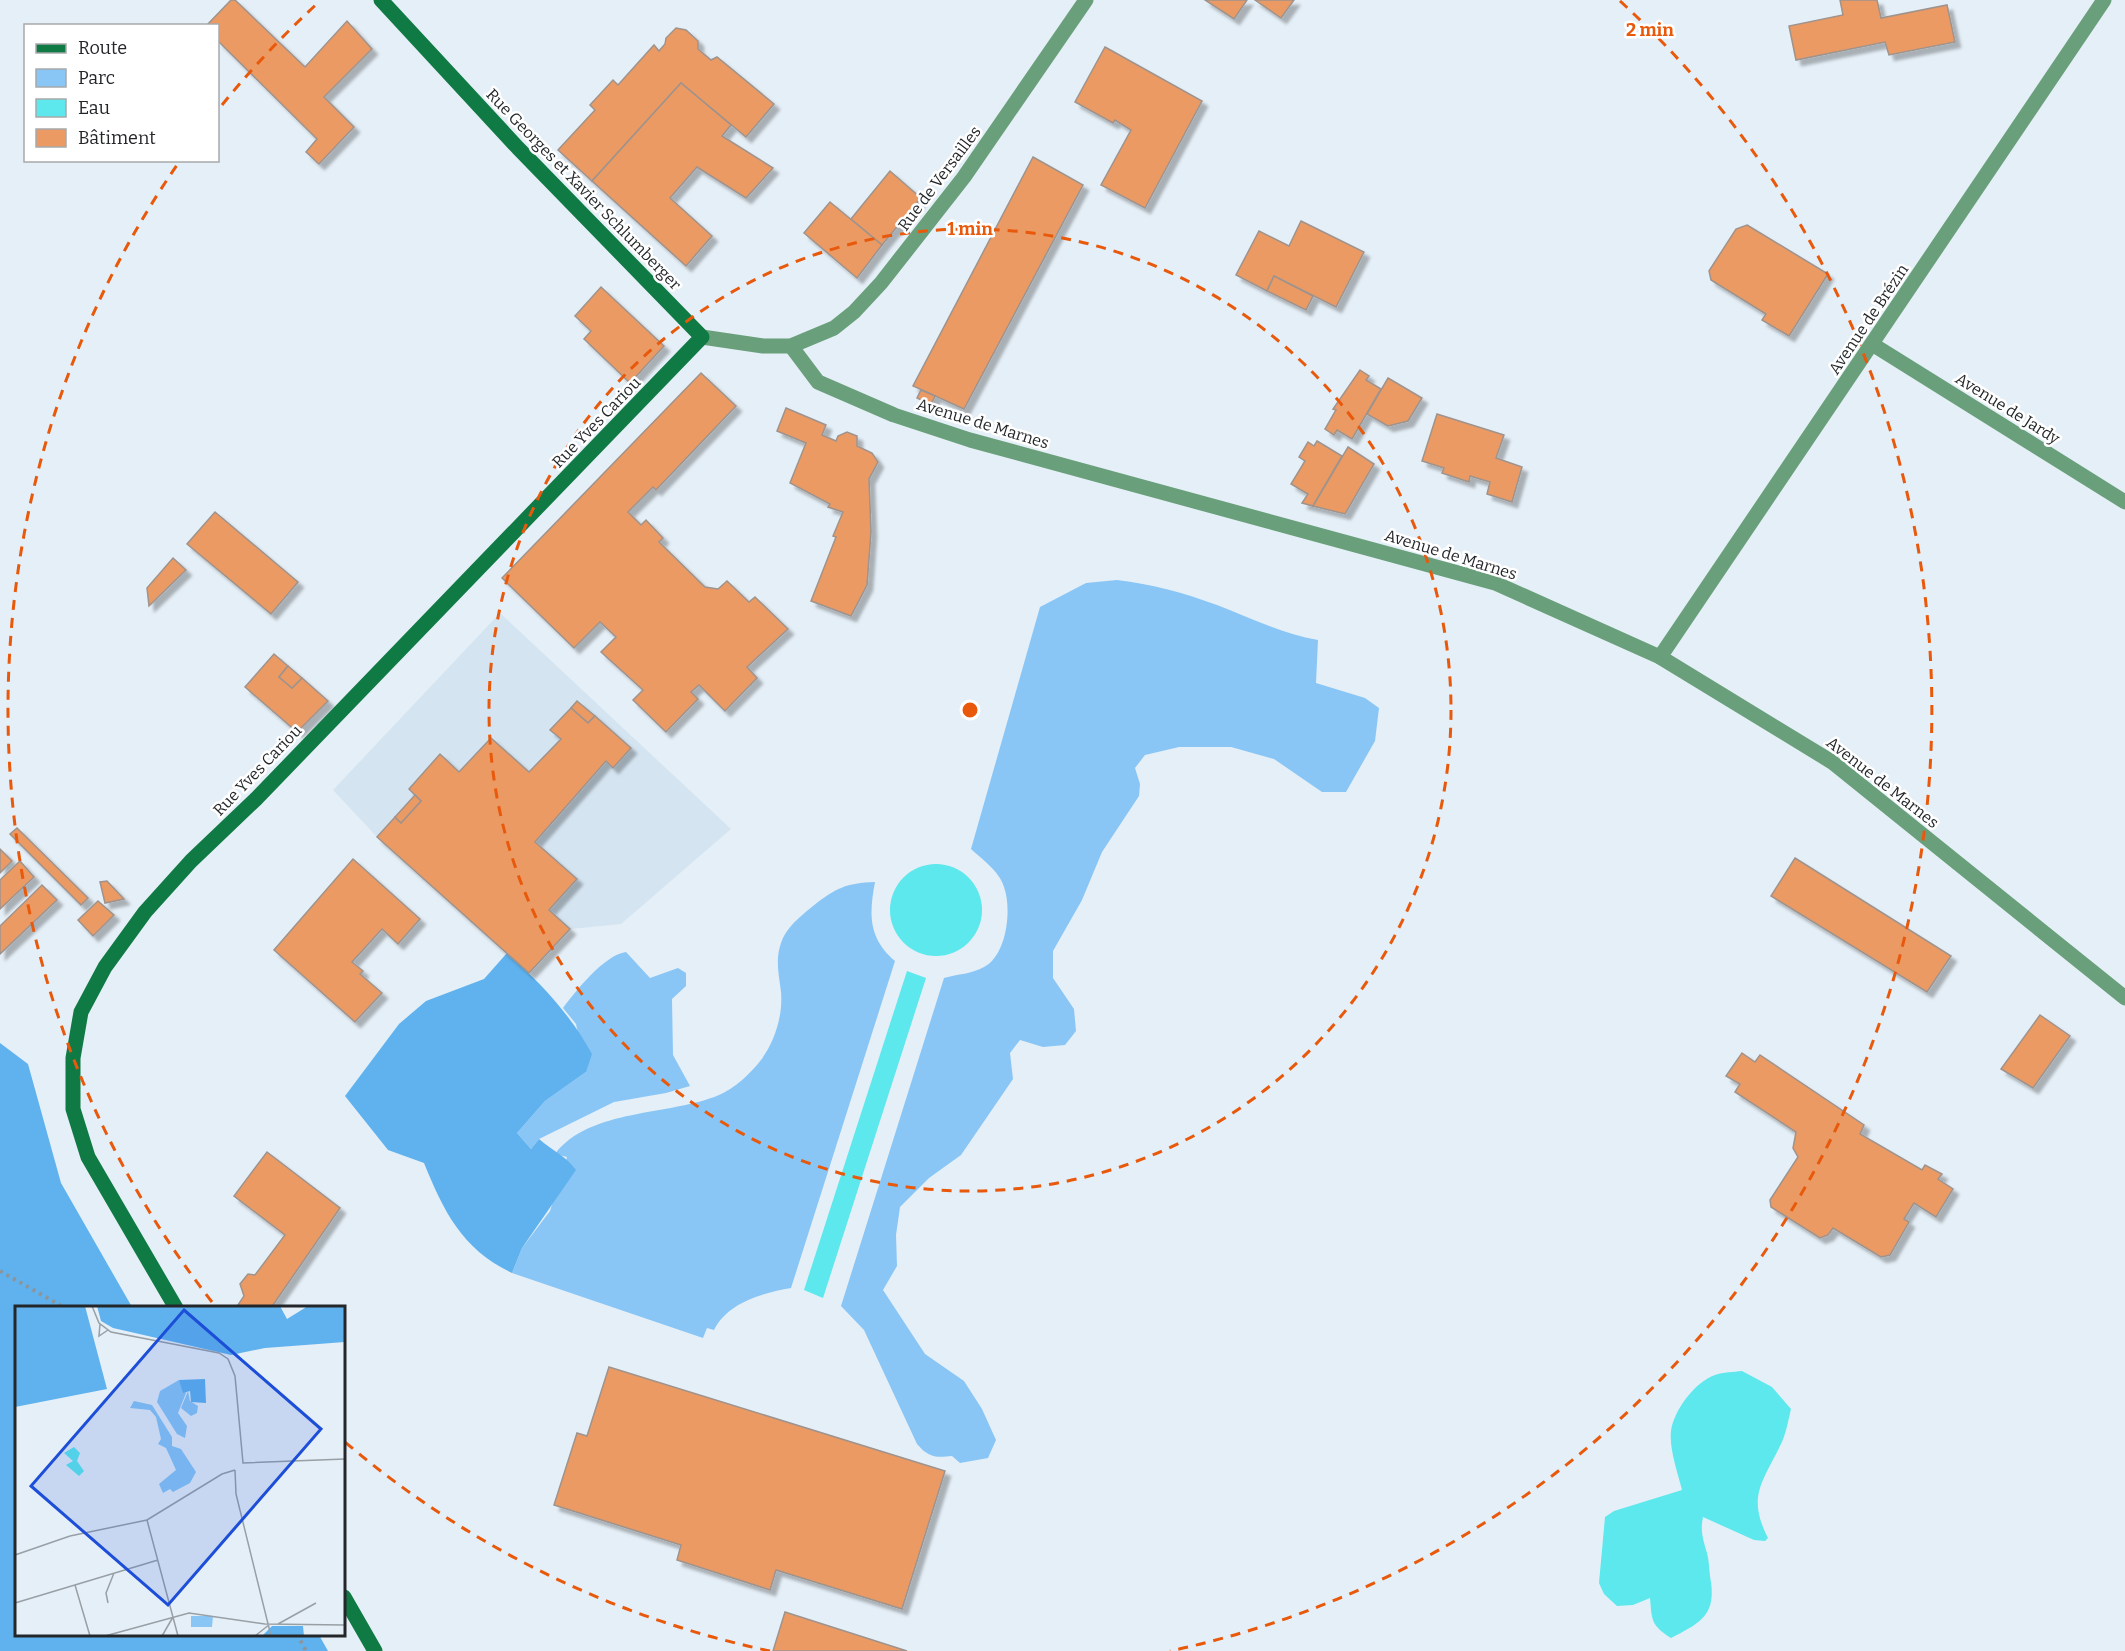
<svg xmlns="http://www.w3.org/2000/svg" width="2125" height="1651" font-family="Bitter,serif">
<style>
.built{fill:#d4e4f1}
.green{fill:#89c6f5}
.forest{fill:#5fb2ee}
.water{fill:#5ce8ec}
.building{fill:#eb9a64;stroke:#9e938d;stroke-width:1.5;filter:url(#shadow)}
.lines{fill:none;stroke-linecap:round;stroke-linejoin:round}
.path{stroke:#8d949a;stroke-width:4;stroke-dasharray:3 4.5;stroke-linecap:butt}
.minor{stroke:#69a07b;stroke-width:15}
.secondary{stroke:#107a45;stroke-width:15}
.ring{fill:none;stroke:#e8590c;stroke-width:3;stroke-dasharray:10 8}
.labels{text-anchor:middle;stroke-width:5;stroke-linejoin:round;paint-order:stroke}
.street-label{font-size:16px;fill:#24272a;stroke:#fff}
.inset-road{fill:none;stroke:#989fa5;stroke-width:1.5}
.view{fill:#1d4ed8;fill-opacity:0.15;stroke:#1d4ed8;stroke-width:3}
.inset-edge{fill:none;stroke:#24272a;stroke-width:3}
.centre{fill:#e8590c;stroke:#fff;stroke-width:3}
.ring-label{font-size:18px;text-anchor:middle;font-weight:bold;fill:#e8590c;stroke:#fff;stroke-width:5;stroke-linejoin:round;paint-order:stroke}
</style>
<defs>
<filter id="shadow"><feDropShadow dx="5.5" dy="5.5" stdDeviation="1.5" flood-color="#0004"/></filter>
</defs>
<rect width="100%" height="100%" fill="#e5eff7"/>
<path class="built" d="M500,613L731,829L621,924L570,929L529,973L377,837L333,790Z"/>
<g class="green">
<path d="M1117,580C1152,584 1184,593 1217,605C1251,618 1282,634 1318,640L1316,683L1365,698L1379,708L1375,741L1346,792H1322L1274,759L1231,747H1179L1145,755L1135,768L1140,784L1139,796L1102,852L1082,900L1053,951V978L1074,1009L1076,1031L1065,1045L1043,1047L1020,1040L1010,1053L1013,1079L961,1155L929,1178L900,1207L896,1235L897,1266L883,1290L925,1354L964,1381L982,1409L996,1440L988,1458L960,1463L952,1456C935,1458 928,1457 917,1444L864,1330L841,1306L944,978C958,974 972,974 984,967C1007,955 1012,909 1004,887C1000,872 982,859 971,849L1040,607L1086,583Z"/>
<path d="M875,882C869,914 868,938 895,961L791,1288C763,1293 728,1302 714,1330L707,1328L703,1338L512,1273L522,1248L550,1211L567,1157L555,1154C590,1108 670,1116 719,1095C734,1089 751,1073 761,1060C775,1041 783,1015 781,992C779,975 775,960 781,943C786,927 801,916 813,906C836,888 846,883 875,882Z"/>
<path d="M626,952L650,978L678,968L686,973V986L672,999L673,1055L690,1086L666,1093L614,1102L539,1139L531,1149L517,1133L545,1101L586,1072L576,1024L563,1008C576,991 604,955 626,952Z"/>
</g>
<g class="forest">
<path d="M507,953C541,983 570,1014 592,1054L586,1072L545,1101L517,1133L531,1149L539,1139C553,1151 566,1156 576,1170L522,1248L512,1273C462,1249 444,1212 424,1163L388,1150L345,1096L399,1024L426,1001L484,979Z"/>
<path d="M0,1043L28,1064L61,1183L132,1307L16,1308V1634L319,1635L328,1651H0Z"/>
</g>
<g class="water">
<circle cx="936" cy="910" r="46"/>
<path d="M907,971L926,978L823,1298L804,1290Z"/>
<path d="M1742,1371L1772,1387L1791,1409C1788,1421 1786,1435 1780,1446C1762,1483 1747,1497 1768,1538L1765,1541L1754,1540L1703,1517C1700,1531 1703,1539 1707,1553C1709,1560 1709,1568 1710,1576C1717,1614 1703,1622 1671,1638C1651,1625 1652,1621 1650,1598L1633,1605L1617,1606L1604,1594L1599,1583L1605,1517L1614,1511L1682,1490C1678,1473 1669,1449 1671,1431C1674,1410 1695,1382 1715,1375C1723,1372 1734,1372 1742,1371Z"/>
</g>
<g class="building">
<path d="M231,0H235L305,67L347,21L372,49L324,97L354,127L319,164L306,152L317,139L218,41V26H206Z"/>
<path d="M1205,0H1247L1234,19Z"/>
<path d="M1255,0H1294L1281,18Z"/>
<path d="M1840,0H1877L1881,18L1947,5L1955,42L1889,55L1885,42L1796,60L1789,26L1843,15Z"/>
<path d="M676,28L686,30L698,41V49L711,60L717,57L774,104L746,137L681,83L592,181L558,150L595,110L590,105L613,80L618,85L654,45L659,51L665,44L666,38Z"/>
<path d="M1105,47L1202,101L1145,208L1101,185L1131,130L1115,120L1113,123L1075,102Z"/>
<path d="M681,83L731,125L722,136L773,168L746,198L697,167L670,198L712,236L686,266L592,181Z"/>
<path d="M1033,157L1083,185L964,409L913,386Z"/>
<path d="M890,171L921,198L882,245L851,219Z"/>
<path d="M830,202L882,245L857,278L804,233Z"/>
<path d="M1301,221L1364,252L1336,307L1274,276L1267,291L1236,275L1259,231L1289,246Z"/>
<path d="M1747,225L1828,274L1789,336L1762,320L1766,314L1711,280L1709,271L1736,229Z"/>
<path d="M1274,276L1313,296L1306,310L1267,291Z"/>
<path d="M601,287L664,346L630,383L584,339L591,331L575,316Z"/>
<path d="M1360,370L1369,376L1366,380L1381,389L1352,439L1337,430L1334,435L1325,429L1336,410L1333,409Z"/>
<path d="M701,373L736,406L656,490L653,487L628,512L641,525L646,520L663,538L659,542L705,587L718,589L727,581L749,602L755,597L788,629L747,667L757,678L725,711L699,685L691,692L698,699L666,732L633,700L643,690L601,652L616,637L600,622L574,648L502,578Z"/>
<path d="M1388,378L1422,398L1408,421L1388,426L1367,414Z"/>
<path d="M921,390L935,396L931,405L917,398Z"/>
<path d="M786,408L826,425L822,435L836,441L838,436L847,432L857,436V446L872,453L878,462L869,479L871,532L867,585L851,616L811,601L836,537L833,536L843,512L828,507L830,504L790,483L806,443L777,431Z"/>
<path d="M1437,414L1504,435L1496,458L1522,467L1512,502L1487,494L1490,482L1470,476L1469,482L1442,473L1444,468L1422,461Z"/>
<path d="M1317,441L1342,456L1313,506L1302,503L1308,494L1291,484L1305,461L1299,457L1308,442L1314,446Z"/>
<path d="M1348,447L1374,464L1345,514L1313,506Z"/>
<path d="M215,512L298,582L271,614L187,544Z"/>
<path d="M173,558L186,570L149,606L147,588Z"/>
<path d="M274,654L288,666L279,677L292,688L302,678L328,701L297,732L245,687Z"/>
<path d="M288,666L302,678L292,688L279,677Z"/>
<path d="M577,701L595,716L588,723L571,708Z"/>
<path d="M571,708L588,723L595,716L631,748L613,768L606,761L535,842L577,879L549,910L570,929L529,973L377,837L395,817L401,823L421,801L409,789L440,754L459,772L491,738L529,772L561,739L550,730Z"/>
<path d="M415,795L421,801L401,823L395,817Z"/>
<path d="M17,828L88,898L81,905L10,834Z"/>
<path d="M0,849L12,861L0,873Z"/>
<path d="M1795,858L1951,956L1927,992L1771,896Z"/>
<path d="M353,859L420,919L398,944L382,929L352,962L363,971L360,974L382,993L355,1022L274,950Z"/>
<path d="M20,861L34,877L0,909V880Z"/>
<path d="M107,881L124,899L105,903L100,882Z"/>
<path d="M42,885L57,900L0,954V926Z"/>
<path d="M98,901L114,915L93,936L78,920Z"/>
<path d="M2040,1015L2070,1036L2033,1088L2001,1069Z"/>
<path d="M1742,1053L1755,1062L1760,1055L1864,1125L1860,1134L1922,1170L1925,1165L1942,1174L1938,1179L1953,1189L1936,1217L1914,1203L1904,1219L1909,1222L1890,1255L1881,1257L1833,1228L1828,1235L1820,1238L1771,1207L1770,1200L1798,1157L1793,1148L1796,1132L1735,1092L1740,1084L1726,1076Z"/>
<path d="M267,1152L340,1208L271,1308H236L244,1296L240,1284L248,1274L255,1275L285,1235L234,1196Z"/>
<path d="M609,1367L945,1471L902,1609L776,1570L770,1590L677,1560L681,1545L554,1505L577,1433L587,1436Z"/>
<path d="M785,1612L907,1651H773Z"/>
</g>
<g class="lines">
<g class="path">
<path d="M0,1271L65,1308"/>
<path d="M297,1634L306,1651"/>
</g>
<g class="minor">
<path d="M702,337L763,346H791L834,328L854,312L881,283L964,177L1086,0"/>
<path d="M1872,344L2125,502"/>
<path d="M791,346L818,382L894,415L970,440L1495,583L1660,657L1832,762L2125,998"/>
<path d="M1660,657L2104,0"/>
</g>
<g class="secondary">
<path d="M176,1308L88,1157L73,1109V1058L81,1012L105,967L145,912L191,861L256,799L702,337L518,148L381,0"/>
<path d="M344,1597L375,1651"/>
</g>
</g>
<g class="ring">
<circle cx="970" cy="710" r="481"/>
<path d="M770 1651A962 962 0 0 1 345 1442M212 1302A962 962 0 0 1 177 165M222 105A962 962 0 0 1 320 1M1620 1A962 962 0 0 1 1170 1651"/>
</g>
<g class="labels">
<g class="street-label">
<text transform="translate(939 178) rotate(-53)" y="6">Rue de Versailles</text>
<text transform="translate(584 189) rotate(46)" y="6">Rue Georges et Xavier Schlumberger</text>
<text transform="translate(1868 319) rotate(-56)" y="6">Avenue de Brézin</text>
<text transform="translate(2008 408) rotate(32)" y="6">Avenue de Jardy</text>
<text transform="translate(596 422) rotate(-46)" y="6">Rue Yves Cariou</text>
<text transform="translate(983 423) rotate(17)" y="6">Avenue de Marnes</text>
<text transform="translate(1451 554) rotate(17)" y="6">Avenue de Marnes</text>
<text transform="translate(257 770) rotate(-46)" y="6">Rue Yves Cariou</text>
<text transform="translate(1883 782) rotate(38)" y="6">Avenue de Marnes</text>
</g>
</g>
<g transform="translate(15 1306)">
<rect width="330" height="330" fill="#e5eff7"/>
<path d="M164,74L171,87L163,107L172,120L170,132L162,128L142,96L145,85ZM173,85L175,95L183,100L182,107L176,110L166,102ZM119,95L137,99L157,131V140L166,143L181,166L175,177L158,186L155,183L148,187L144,178L161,164L151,142L143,138L146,133L141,111L135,104L115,102ZM176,310H198L197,321H176Z" fill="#89c6f5"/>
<path d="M0,0H70L92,83L0,101ZM82,0H265L272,13L293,0H330V36L250,42L216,49L98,22L86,15ZM190,73L191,97L176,96L175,85L168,87L164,74ZM257,320H288L289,330H247Z" fill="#5fb2ee"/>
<path d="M59,141L65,147L62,155L69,165L64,170L51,159L58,155L49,147Z" fill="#5ce8ec"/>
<path class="inset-road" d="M77,0L84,17L96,26L204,47L213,53L220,70L228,157L330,153M85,18L84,30L93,24M220,164L221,188L256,330M132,214L163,330M0,249L55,230L132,214L207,168L220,164M60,279L75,330M0,297L143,254M93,297L91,287L99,267M263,318L301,297M90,330L174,307L250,318L330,319M147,330L158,311M240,330L255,318"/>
<path class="view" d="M169,4L306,123L153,299L16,180Z"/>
<rect width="330" height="330" class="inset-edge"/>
</g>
<circle cx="970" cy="710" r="9" class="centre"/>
<g class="ring-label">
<text x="1650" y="36">2 min</text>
<text x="970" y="235">1 min</text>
</g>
<rect x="24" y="24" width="195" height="138" fill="#ffffff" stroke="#a7a9aa" stroke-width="1.5"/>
<rect x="36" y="44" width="30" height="9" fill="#107a45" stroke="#a7a9aa" stroke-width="1.5"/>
<text x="78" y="54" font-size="18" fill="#24272a">Route</text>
<rect x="36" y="69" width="30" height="18" fill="#89c6f5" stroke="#a7a9aa" stroke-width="1.5"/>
<text x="78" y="84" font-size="18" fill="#24272a">Parc</text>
<rect x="36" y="99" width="30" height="18" fill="#5ce8ec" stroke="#a7a9aa" stroke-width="1.5"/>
<text x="78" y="114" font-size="18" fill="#24272a">Eau</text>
<rect x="36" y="129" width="30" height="18" fill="#eb9a64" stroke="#a7a9aa" stroke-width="1.5"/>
<text x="78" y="144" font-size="18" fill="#24272a">Bâtiment</text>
</svg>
